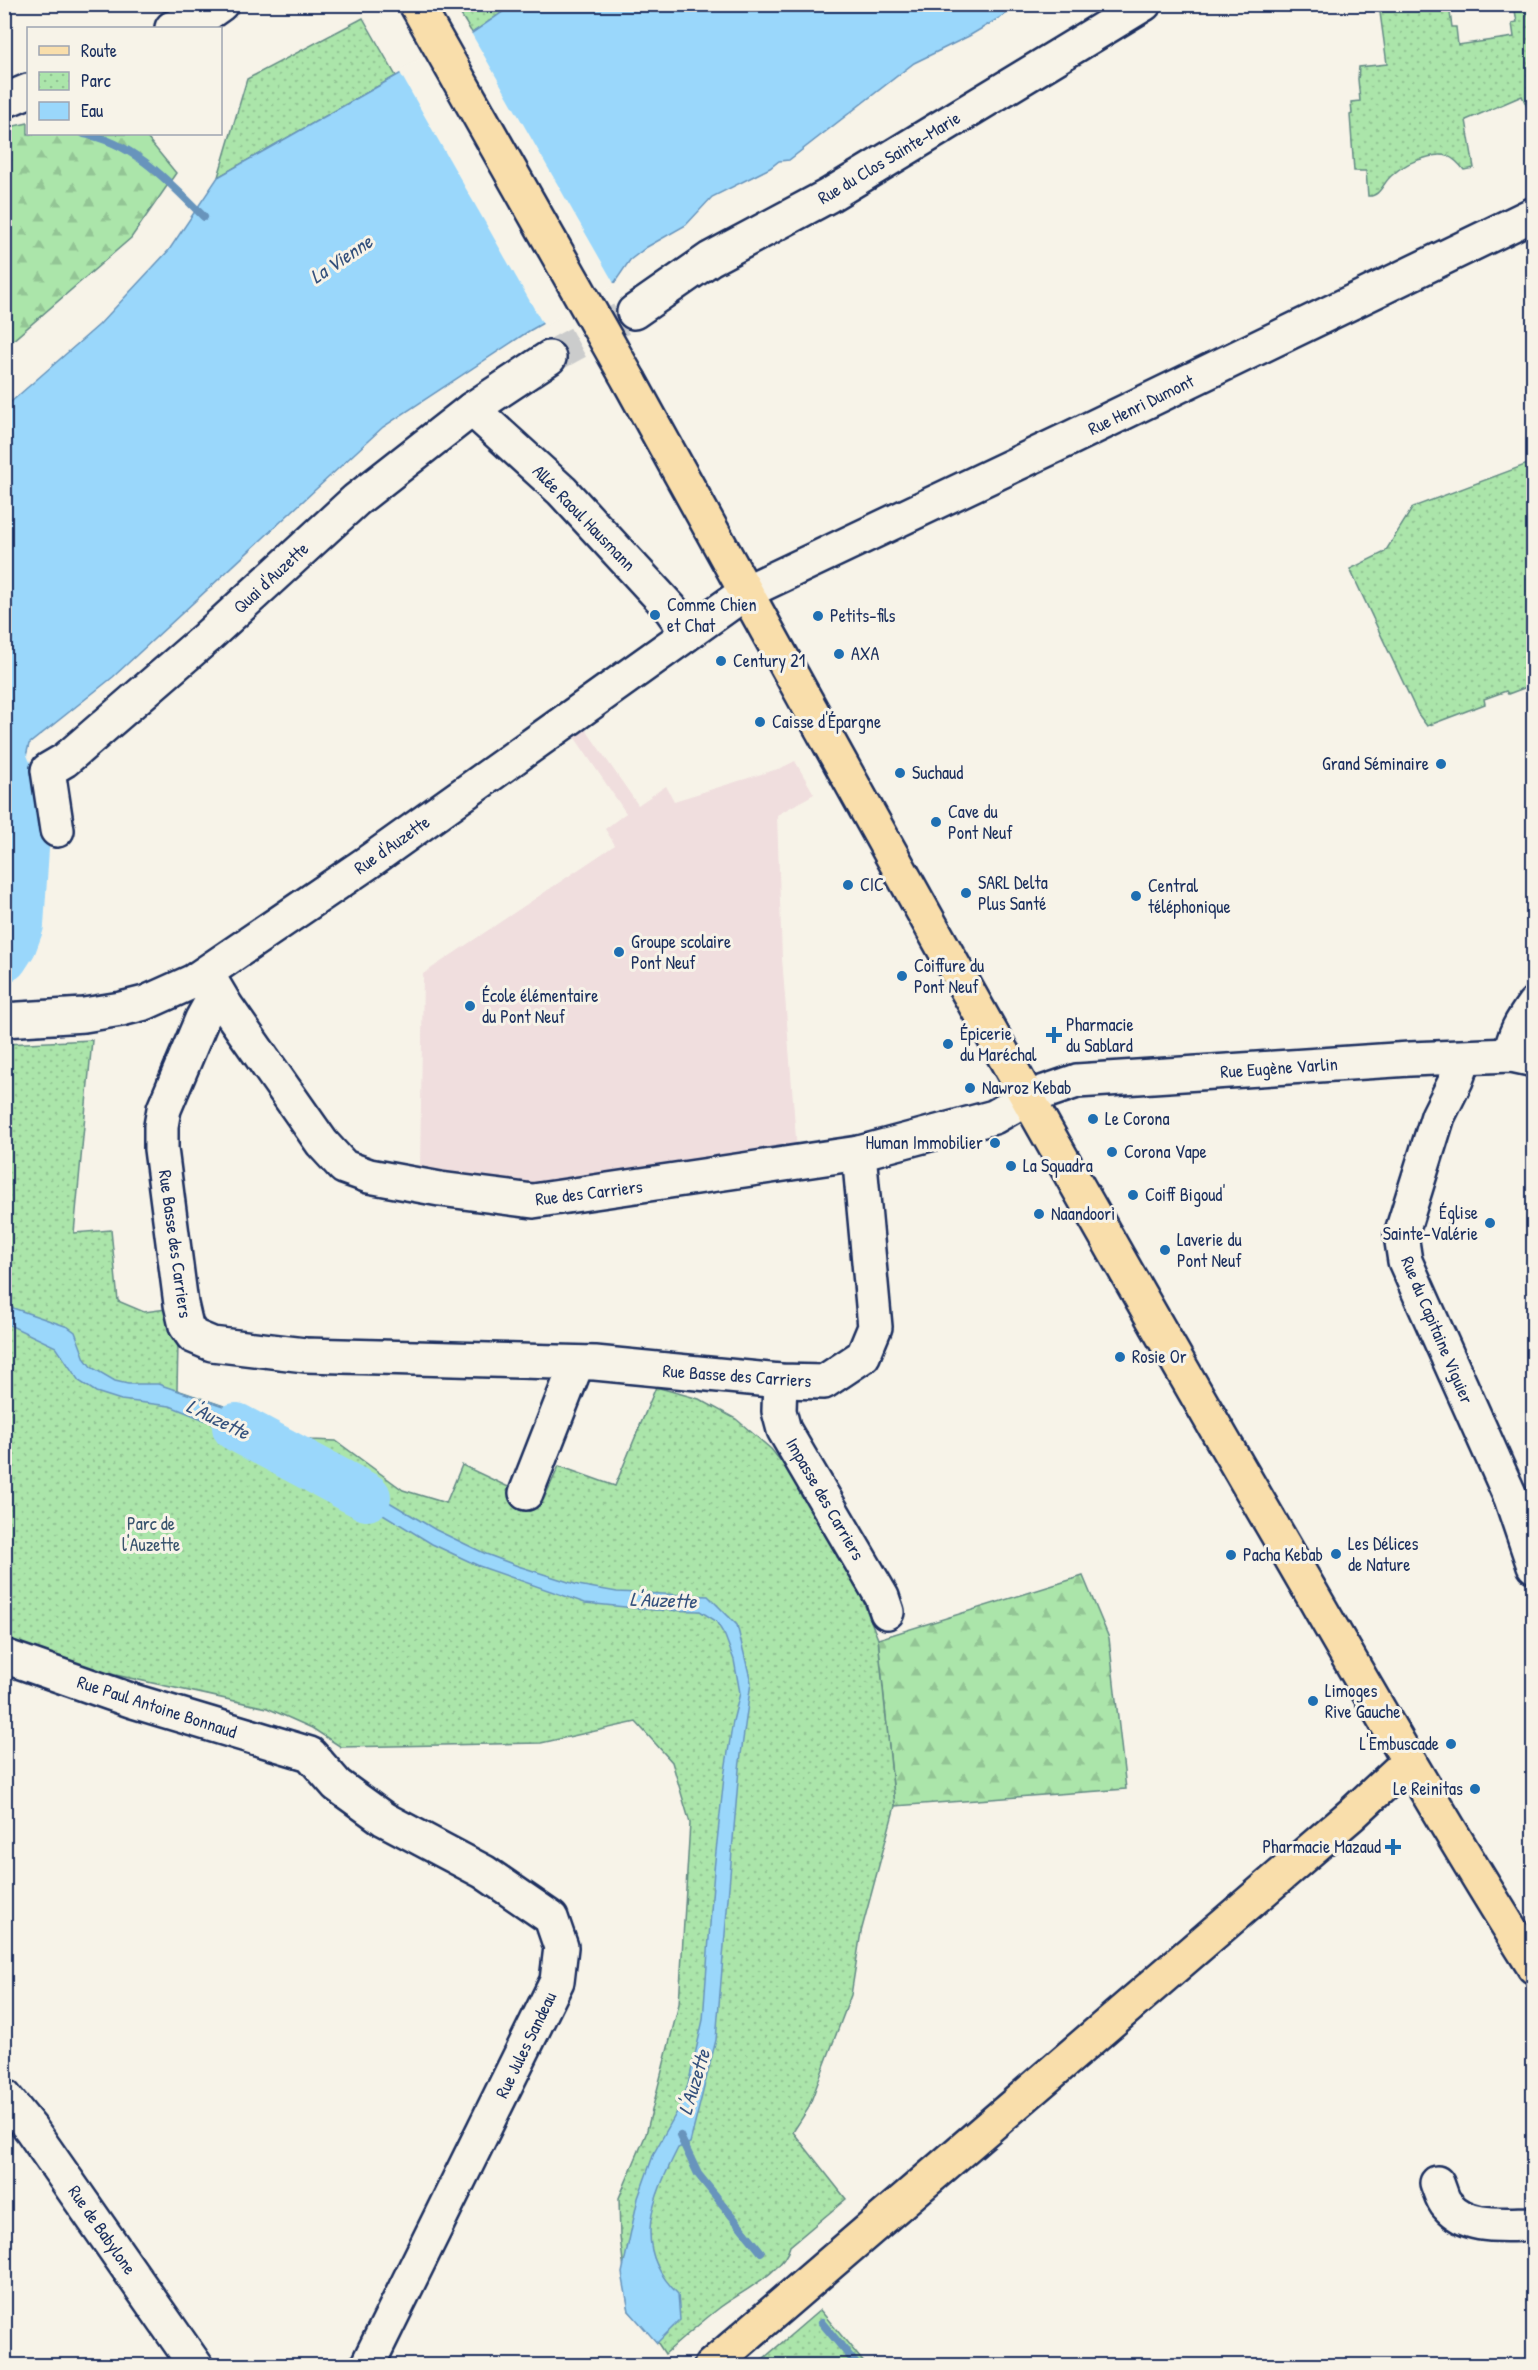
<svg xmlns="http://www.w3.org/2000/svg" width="1538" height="2370" font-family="'Patrick Hand',sans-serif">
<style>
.built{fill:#f0dede}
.forest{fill:url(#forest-firs);stroke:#638a84;stroke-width:1.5}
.park{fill:url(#park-dots);stroke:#638a84;stroke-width:1.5}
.water{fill:#9ad7fb;stroke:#6794bc;stroke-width:1.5}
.pier{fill:#f7f3e8}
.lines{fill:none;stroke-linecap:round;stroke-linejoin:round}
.stream{stroke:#6794bc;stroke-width:8}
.river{stroke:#9ad7fb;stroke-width:48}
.minor-tunnel{stroke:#cbcccc;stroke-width:33;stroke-dasharray:33 16;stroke-linecap:butt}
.minor-casing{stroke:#1b2f5e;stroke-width:38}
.major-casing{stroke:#1b2f5e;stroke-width:38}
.minor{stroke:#f7f3e8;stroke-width:33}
.major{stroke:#f9deab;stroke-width:33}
.major-bridge-casing{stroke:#1b2f5e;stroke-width:38;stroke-linecap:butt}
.major-bridge{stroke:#f9deab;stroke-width:33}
.poi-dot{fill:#1f6fb2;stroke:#f7f3e8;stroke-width:2}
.labels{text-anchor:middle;stroke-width:6;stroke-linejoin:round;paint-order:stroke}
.street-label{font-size:18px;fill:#1b2f5e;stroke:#f7f3e8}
.poi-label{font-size:18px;fill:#1b2f5e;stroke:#f7f3e8;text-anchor:start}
.park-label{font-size:18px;fill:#38536d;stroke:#f7f3e8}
.water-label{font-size:20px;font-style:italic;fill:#34517d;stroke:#f7f3e8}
</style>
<defs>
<pattern id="forest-firs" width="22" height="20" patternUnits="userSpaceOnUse" patternTransform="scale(1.5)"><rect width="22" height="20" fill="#abe5aa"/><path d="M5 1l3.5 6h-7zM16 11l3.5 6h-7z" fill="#93c595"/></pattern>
<pattern id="park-dots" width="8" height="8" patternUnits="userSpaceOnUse" patternTransform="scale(1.5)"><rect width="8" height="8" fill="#abe5aa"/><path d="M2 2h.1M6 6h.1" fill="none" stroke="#93c595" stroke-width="1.8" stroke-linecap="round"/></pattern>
</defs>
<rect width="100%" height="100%" fill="#f7f3e8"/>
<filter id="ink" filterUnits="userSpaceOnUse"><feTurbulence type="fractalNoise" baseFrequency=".0167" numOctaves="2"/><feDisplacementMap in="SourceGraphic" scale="12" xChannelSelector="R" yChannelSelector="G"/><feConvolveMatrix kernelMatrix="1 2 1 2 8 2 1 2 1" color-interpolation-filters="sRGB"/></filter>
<g filter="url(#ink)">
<path class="built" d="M584,727L638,805L666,786L674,801L781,768L795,761L814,794L777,815L782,958L797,1151L530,1183L420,1170L423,974L615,845L605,829L626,813L573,735Z"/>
<g class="forest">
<path d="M28,123V134H144L176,173L131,238L5,347V128Z"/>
<path d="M1083,1576L1109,1638L1126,1789L895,1806L878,1639Z"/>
</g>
<g class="park">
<path d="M455,5H513L472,33Z"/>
<path d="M1379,5H1449L1452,27H1456L1458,45L1514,37L1512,23L1517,22L1514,5H1533L1534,116L1532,117L1522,96L1466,120L1474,168L1464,170C1453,156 1445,152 1428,157C1413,161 1403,165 1391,176C1383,183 1380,197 1368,196L1366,171H1354L1350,115L1352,114L1351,102L1360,101L1358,79L1359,67L1387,64Z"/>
<path d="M363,18L396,76L218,177L247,79Z"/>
<path d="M1533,462V689L1532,685L1508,694L1506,691L1484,699L1485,704L1427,726L1418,714L1350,569L1385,552L1413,507Z"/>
<path d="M5,783L15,815L14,876L5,933Z"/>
<path d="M92,1040L74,1233L111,1230L118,1301L144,1312L174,1308L178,1343L177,1390L241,1412L275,1432L311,1440L336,1441L403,1490L446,1503L462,1465L542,1503L559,1466L615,1486L656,1387L699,1399L736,1419L771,1449L806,1492L850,1568L878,1639L895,1806L861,1932L851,1995L808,2109L793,2132L846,2199L790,2246C784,2273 738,2293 718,2309C700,2323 682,2339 665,2354L652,2334L629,2311L620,2237L619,2198L646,2134L679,2004L690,1823L672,1762L636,1722L541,1743L341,1747L312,1728L267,1708L79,1667L21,1651L5,1640V1044Z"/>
<path d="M820,2310L866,2365H756Z"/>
</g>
<g class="water">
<path d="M513,5H1021L969,36L914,63L789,160L779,161L770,168L712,197L686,225L647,247L630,260L615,282L529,331L383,427L113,677L29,744L26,756L29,774L8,787L4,783V408L99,325L169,250L218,177L472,33Z"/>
<path d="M35,794C41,827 37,896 26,929C21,944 13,957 5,970V933L14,876L15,815L12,807Z"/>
<path d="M13,1308L68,1327L75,1332L85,1359L91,1367L115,1381L128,1384H158L241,1412L275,1432L294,1435L292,1466L252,1439L170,1406L121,1400L96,1392L79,1381L56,1347L5,1323V1311Z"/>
<path d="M312,1456L436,1530L486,1554L518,1566L578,1585L617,1592L708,1596L737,1625L751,1682L739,1769L716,2040L690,2143L678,2148C653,2198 630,2248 678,2294L680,2320L657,2343L629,2311L622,2273L638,2198L654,2153L678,2110L688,2085L703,2020L714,1870L724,1777L733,1721L740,1693L734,1660L725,1636L716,1621L700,1611L655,1610L585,1603L479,1566L432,1544L378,1511L305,1475Z"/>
</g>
<path class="pier" d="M470,31L615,285L544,326L399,71Z"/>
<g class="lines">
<g class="stream">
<path d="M84,134C133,142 170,183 204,217"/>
<path d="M680,2136L698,2174L761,2252"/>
<path d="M822,2323L858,2366"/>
</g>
<g class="river">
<path d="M4,762L27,818L20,925L13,944L4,958"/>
<path d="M236,1427L367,1497"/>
</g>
<path class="minor-tunnel" d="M549,358L634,312"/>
<g class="minor-casing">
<g id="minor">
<path d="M172,28L207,14L221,4"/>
<path d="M4,101L28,91"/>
<path d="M634,312L710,259L828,196L1144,4"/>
<path d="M472,409L562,491L670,608L678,619L685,635"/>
<path d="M57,830L48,770L65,760L206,638L356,500L472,409L549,358"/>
<path d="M207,974L226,1006L322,1143L344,1167L369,1176L440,1189L533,1201L859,1153L994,1117L1027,1098L1077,1081L1410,1059L1511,1055L1534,1060"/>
<path d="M217,992L202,1019L164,1109L161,1126V1149L181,1304L186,1326L193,1336L212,1344L305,1355L595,1363L780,1381L824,1382L863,1356L875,1327L859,1153"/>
<path d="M4,1020L84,1015L121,1009L145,1003L194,981L367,863L746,592L1073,437L1534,214"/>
<path d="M1511,1055C1513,1035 1522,1021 1534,1004"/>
<path d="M1464,1058L1456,1080L1438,1116L1401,1235L1405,1261L1511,1498L1534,1566"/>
<path d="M780,1381L779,1411L784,1430L882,1597L887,1612"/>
<path d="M526,1493L577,1363"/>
<path d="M4,1656L133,1701L310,1754L337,1785L384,1819L484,1872L551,1918L561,1947L557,1981L367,2366"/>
<path d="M4,2096L31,2129L196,2366"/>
<path d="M1437,2183C1440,2190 1442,2200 1447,2205C1468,2230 1505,2224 1534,2224"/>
</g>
</g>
<g class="major-casing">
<g id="major">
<path d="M630,382C841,765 1052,1147 1272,1525C1358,1673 1442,1822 1534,1967"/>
<path d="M711,2366L1351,1815L1408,1762"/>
</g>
</g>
<use href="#minor" class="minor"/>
<use href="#major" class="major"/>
<g class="major-bridge-casing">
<path id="major-bridge" d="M416,4L630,382"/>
</g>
<use href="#major-bridge" class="major-bridge"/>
</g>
</g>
<g class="poi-dot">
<circle cx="655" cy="615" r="6"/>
<circle cx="818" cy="616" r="6"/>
<circle cx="839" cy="654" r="6"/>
<circle cx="721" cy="661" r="6"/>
<circle cx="760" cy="722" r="6"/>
<circle cx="1441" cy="764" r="6"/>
<circle cx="900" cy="773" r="6"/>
<circle cx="936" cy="822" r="6"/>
<circle cx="848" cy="885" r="6"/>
<circle cx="966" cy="893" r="6"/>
<circle cx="1136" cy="896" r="6"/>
<circle cx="619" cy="952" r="6"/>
<circle cx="902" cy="976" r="6"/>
<circle cx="470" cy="1006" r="6"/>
<path d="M1051 1026h6v6h6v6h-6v6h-6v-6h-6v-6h6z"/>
<circle cx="948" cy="1044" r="6"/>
<circle cx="970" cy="1088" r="6"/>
<circle cx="1093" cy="1119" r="6"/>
<circle cx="995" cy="1143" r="6"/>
<circle cx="1112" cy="1152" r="6"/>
<circle cx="1011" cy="1166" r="6"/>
<circle cx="1133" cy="1195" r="6"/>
<circle cx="1039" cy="1214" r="6"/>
<circle cx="1490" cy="1223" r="6"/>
<circle cx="1165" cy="1250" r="6"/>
<circle cx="1120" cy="1357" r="6"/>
<circle cx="1336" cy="1554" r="6"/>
<circle cx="1231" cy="1555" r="6"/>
<circle cx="1313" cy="1701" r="6"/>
<circle cx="1451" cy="1744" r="6"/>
<circle cx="1475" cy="1789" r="6"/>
<path d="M1390 1838h6v6h6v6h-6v6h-6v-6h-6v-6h6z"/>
</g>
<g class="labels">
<g class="street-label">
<text transform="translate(889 158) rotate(-31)" y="6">Rue du Clos Sainte-Marie</text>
<text transform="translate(1141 405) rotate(-26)" y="6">Rue Henri Dumont</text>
<text transform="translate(584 518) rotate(46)" y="6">Allée Raoul Hausmann</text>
<text transform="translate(271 578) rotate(-43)" y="6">Quai d'Auzette</text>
<text transform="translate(392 845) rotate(-35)" y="6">Rue d'Auzette</text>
<text transform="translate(1279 1068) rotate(-4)" y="6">Rue Eugène Varlin</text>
<text transform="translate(589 1193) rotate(-7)" y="6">Rue des Carriers</text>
<text transform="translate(175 1244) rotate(82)" y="6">Rue Basse des Carriers</text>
<text transform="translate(1437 1330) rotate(67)" y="6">Rue du Capitaine Viguier</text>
<text transform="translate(737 1376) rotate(4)" y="6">Rue Basse des Carriers</text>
<text transform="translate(825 1499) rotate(60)" y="6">Impasse des Carriers</text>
<text transform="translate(157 1707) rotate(18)" y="6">Rue Paul Antoine Bonnaud</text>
<text transform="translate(526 2045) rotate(-64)" y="6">Rue Jules Sandeau</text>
<text transform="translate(102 2230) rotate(55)" y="6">Rue de Babylone</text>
</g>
<g class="poi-label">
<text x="667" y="611">Comme Chien<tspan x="667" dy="21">et Chat</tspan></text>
<text x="830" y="622">Petits-fils</text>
<text x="851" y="660">AXA</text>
<text x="733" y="667">Century 21</text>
<text x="772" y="728">Caisse d'Épargne</text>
<text x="1429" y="770" text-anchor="end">Grand Séminaire</text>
<text x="912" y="779">Suchaud</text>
<text x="948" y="818">Cave du<tspan x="948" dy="21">Pont Neuf</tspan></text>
<text x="978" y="889">SARL Delta<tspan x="978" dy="21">Plus Santé</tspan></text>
<text x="860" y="891">CIC</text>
<text x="1148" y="892">Central<tspan x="1148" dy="21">téléphonique</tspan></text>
<text x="631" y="948">Groupe scolaire<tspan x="631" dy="21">Pont Neuf</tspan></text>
<text x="914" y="972">Coiffure du<tspan x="914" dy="21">Pont Neuf</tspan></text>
<text x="482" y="1002">École élémentaire<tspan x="482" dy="21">du Pont Neuf</tspan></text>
<text x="1066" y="1031">Pharmacie<tspan x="1066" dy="21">du Sablard</tspan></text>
<text x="960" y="1040">Épicerie<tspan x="960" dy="21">du Maréchal</tspan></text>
<text x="982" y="1094">Nawroz Kebab</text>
<text x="1105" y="1125">Le Corona</text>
<text x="983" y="1149" text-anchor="end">Human Immobilier</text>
<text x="1124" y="1158">Corona Vape</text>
<text x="1023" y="1172">La Squadra</text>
<text x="1145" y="1201">Coiff Bigoud'</text>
<text x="1478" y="1219" text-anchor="end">Église<tspan x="1478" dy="21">Sainte-Valérie</tspan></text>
<text x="1051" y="1220">Naandoori</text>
<text x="1177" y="1246">Laverie du<tspan x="1177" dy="21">Pont Neuf</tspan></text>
<text x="1132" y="1363">Rosie Or</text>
<text x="1348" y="1550">Les Délices<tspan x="1348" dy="21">de Nature</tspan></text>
<text x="1243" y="1561">Pacha Kebab</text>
<text x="1325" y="1697">Limoges<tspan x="1325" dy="21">Rive Gauche</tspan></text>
<text x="1439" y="1750" text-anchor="end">L'Embuscade</text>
<text x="1463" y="1795" text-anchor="end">Le Reinitas</text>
<text x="1381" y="1853" text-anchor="end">Pharmacie Mazaud</text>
</g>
<g class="park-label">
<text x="151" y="1530">Parc de<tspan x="151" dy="21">l'Auzette</tspan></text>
</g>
<g class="water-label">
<text transform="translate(341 259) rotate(-34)" y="7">La Vienne</text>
<text transform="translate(218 1419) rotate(26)" y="7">L'Auzette</text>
<text transform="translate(663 1600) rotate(2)" y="7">L'Auzette</text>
<text transform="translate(694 2082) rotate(-73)" y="7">L'Auzette</text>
</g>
</g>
<rect width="1538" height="2370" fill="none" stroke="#f7f3e8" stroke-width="24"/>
<rect x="12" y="12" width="1514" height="2346" fill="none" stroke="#1b2f5e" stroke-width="2" filter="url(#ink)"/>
<rect x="27" y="27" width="195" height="108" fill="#f7f3e8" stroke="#9fa5b1" stroke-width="1.5"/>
<rect x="39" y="46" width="30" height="9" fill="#f9deab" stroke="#9fa5b1" stroke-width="1.5"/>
<text x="81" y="57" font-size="18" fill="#1b2f5e">Route</text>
<rect x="39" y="72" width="30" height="18" fill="url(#park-dots)" stroke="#9fa5b1" stroke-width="1.5"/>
<text x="81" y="87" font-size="18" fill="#1b2f5e">Parc</text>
<rect x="39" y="102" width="30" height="18" fill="#9ad7fb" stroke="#9fa5b1" stroke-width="1.5"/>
<text x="81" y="117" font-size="18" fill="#1b2f5e">Eau</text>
</svg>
